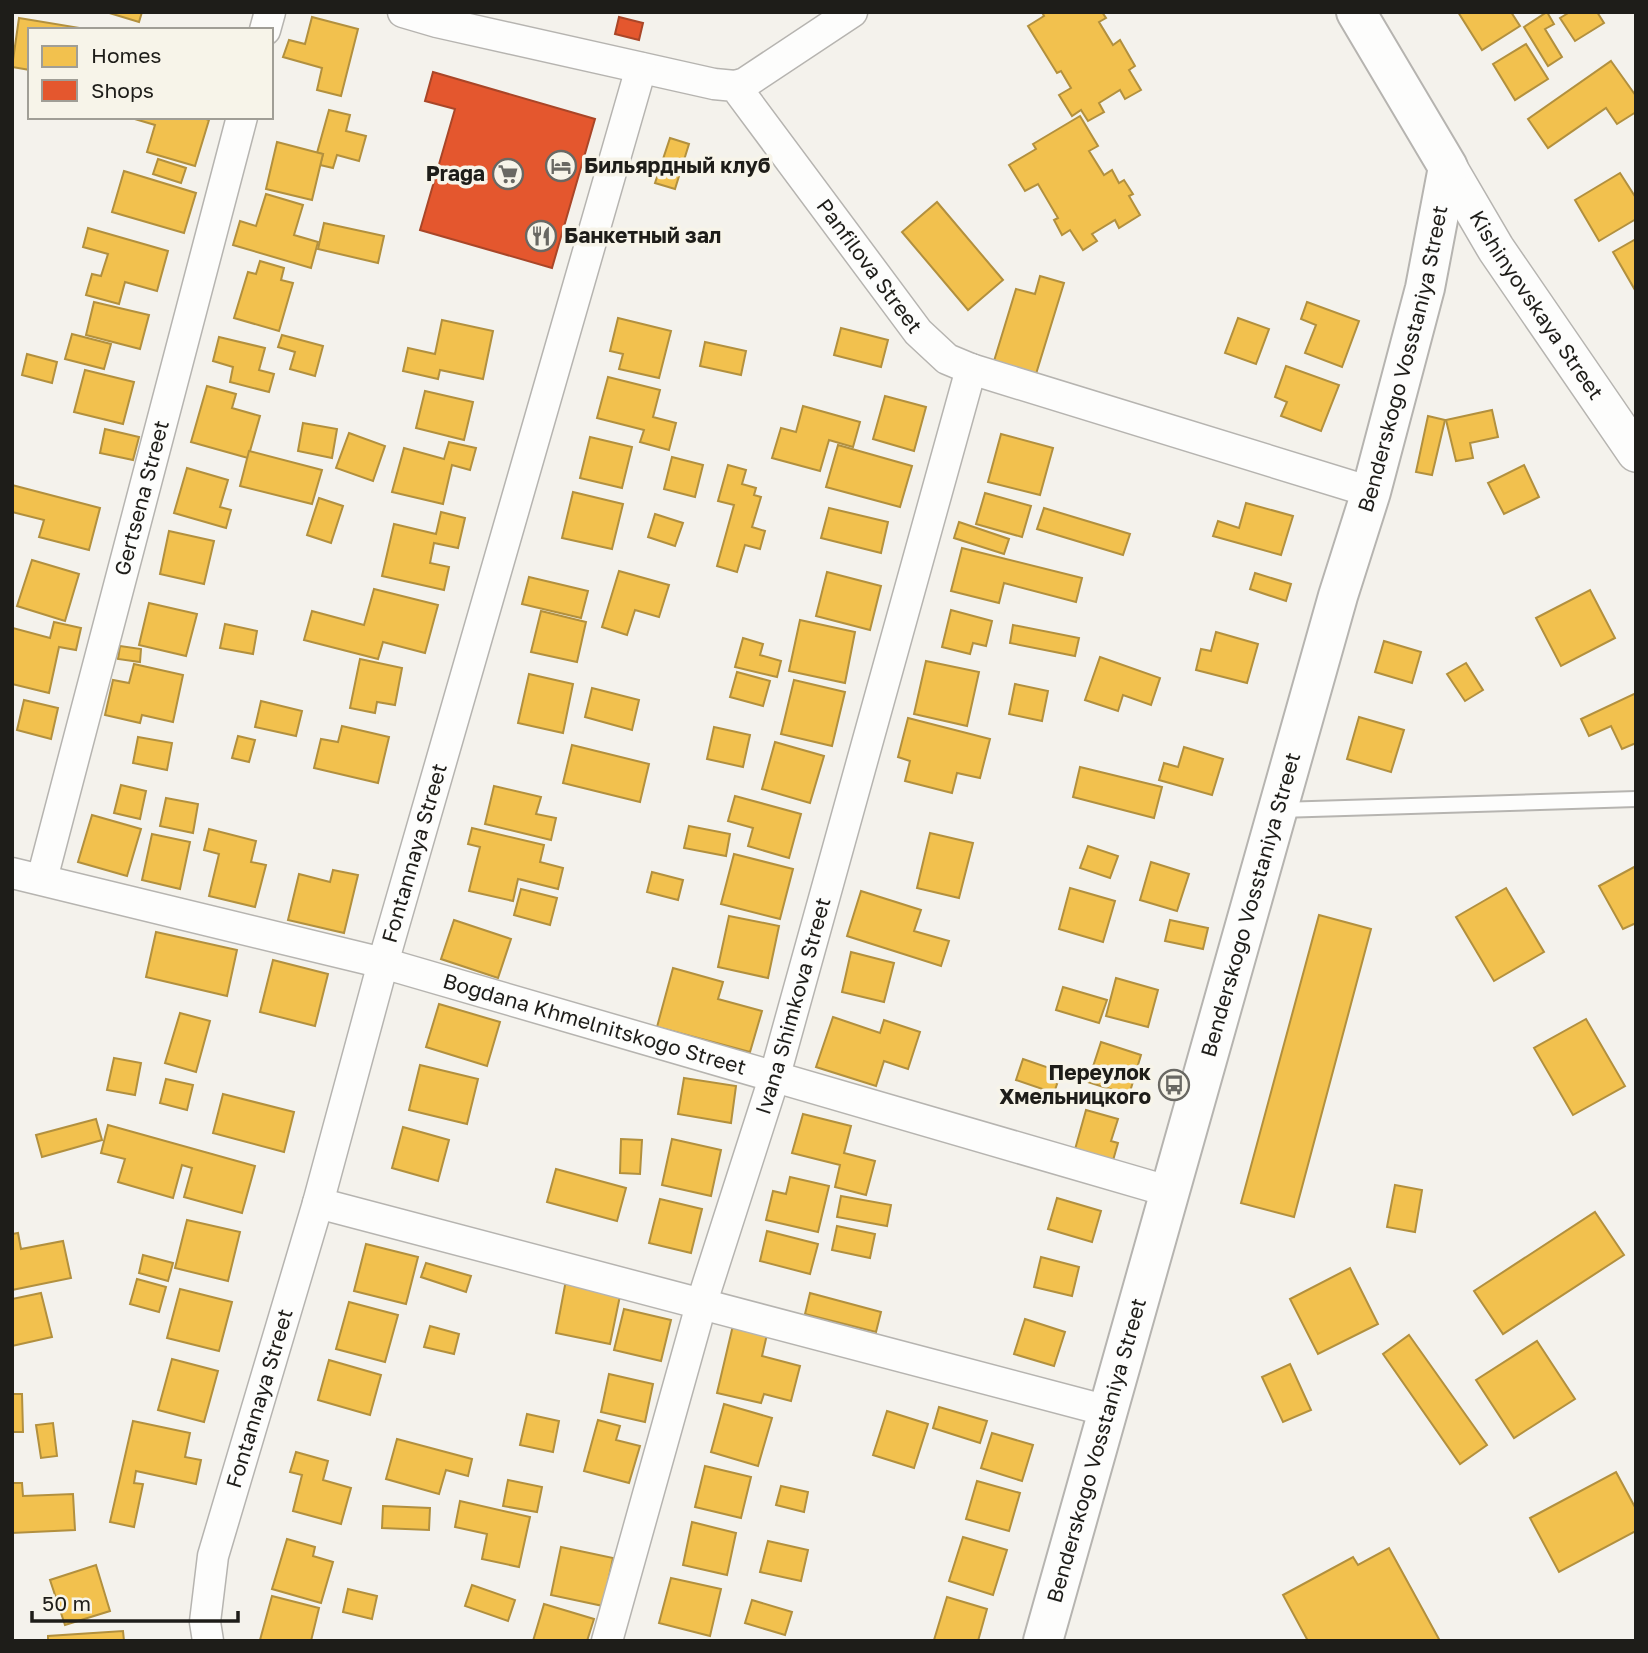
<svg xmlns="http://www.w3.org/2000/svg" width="1648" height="1653" font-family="'Golos Text',sans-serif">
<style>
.homes{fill:#f2c14e;stroke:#b2903e;stroke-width:2}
.shops{fill:#e4572e;stroke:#a94628;stroke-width:2}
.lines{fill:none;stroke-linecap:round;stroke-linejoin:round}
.service-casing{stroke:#b6b4b0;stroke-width:18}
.minor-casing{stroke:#b6b4b0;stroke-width:33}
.tertiary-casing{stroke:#b6b4b0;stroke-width:40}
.primary-casing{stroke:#b6b4b0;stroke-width:42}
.service{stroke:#fdfdfc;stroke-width:14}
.minor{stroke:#fdfdfc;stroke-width:30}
.tertiary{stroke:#fdfdfc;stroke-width:37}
.primary{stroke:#fdfdfc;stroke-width:38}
.labels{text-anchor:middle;stroke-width:7;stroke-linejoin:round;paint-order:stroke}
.poi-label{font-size:21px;font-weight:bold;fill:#1e1d19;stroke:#f7f4e9;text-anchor:start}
.street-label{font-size:21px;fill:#1e1d19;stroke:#f7f4e9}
</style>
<rect width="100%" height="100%" fill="#f4f2ec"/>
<g class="homes">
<path d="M106,12H142L139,22Z"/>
<path d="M1042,12H1102L1106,18L1099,22L1113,45L1120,40L1135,66L1129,70L1141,90L1125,99L1120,90L1099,103L1104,112L1088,121L1081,110L1072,116L1059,95L1071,88L1061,71L1057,73L1028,26L1044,16Z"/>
<path d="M1458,12H1511L1520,26L1482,50Z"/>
<path d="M1547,12L1554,24L1545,29L1562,57L1548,66L1524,27Z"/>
<path d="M1570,12H1597L1604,23L1575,41L1560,18Z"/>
<path d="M312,17L358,29L341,96L317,90L322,68L283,57L289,40L305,44Z"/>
<path d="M19,18L86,29V30H30V70L12,67Z"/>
<path d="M1526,44L1548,79L1515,100L1493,64Z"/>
<path d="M1611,61L1636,96V112L1617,124L1606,108L1548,148L1528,119Z"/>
<path d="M329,110L350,115L346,131L366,136L359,161L337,155L333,168L320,165L323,154L317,153Z"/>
<path d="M1080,116L1098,146L1089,151L1104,175L1112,170L1119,183L1124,180L1133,194L1129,196L1140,215L1119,228L1115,220L1092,234L1097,241L1083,250L1070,230L1062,235L1054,220L1058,218L1038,184L1025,191L1009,165L1036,149L1033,144Z"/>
<path d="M128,117H200L209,120L195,166L147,152L155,125Z"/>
<path d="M670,138L689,144L675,189L655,183Z"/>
<path d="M277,142L323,154L312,200L266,189Z"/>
<path d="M158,159L186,168L181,183L153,174Z"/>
<path d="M124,171L196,193L184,233L112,212Z"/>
<path d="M1620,173L1636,198V219L1599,241L1575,200Z"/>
<path d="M266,194L303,205L294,235L318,242L311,268L233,245L240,221L256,226Z"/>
<path d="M937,202L1003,280L968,310L902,232Z"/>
<path d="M324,223L384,236L378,263L318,249Z"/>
<path d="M88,228L168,251L157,291L125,282L119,304L86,295L92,274L101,276L108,254L83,247Z"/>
<path d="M1636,239V289L1635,290L1613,252Z"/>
<path d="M260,261L284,268L281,280L293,283L279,331L234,318L248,272L256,274Z"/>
<path d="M1040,276L1064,283L1036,374L994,361L1016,289L1035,294Z"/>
<path d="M94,302L149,315L140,349L86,335Z"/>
<path d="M1307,302L1359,321L1342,367L1305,353L1316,325L1301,319Z"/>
<path d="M618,318L671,331L659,378L619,369L623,354L610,351Z"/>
<path d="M1238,318L1269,329L1256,364L1225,353Z"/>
<path d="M442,320L493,331L483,379L440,370L438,379L403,371L408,348L435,354Z"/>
<path d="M841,328L888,340L881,367L834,355Z"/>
<path d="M72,334L111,344L104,369L65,359Z"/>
<path d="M282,335L323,346L315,376L290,369L295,352L278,347Z"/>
<path d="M219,337L265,348L259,370L274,374L269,392L230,382L233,367L213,361Z"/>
<path d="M705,342L746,351L741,375L700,366Z"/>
<path d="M27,354L57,362L52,383L22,375Z"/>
<path d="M1286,366L1339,385L1321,431L1281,416L1287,402L1275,397Z"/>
<path d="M85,370L134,382L123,424L74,412Z"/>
<path d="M608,377L660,390L653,417L676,423L669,450L640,442L644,430L597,418Z"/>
<path d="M207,386L236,394L232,408L260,416L248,458L191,442Z"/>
<path d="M425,391L473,402L464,440L416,428Z"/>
<path d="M885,396L926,407L914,451L873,439Z"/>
<path d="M803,406L860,422L853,447L829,440L820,471L772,458L781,428L796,432Z"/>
<path d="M1492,410L1498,437L1470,443L1473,458L1456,461L1446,420Z"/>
<path d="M1428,416L1445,420L1432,475L1416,472Z"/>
<path d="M303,423L337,429L332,458L298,451Z"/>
<path d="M105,429L139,437L133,460L100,453Z"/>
<path d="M349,433L385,446L373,481L336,468Z"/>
<path d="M1001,434L1053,448L1040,495L988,482Z"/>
<path d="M590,437L632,447L622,488L580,478Z"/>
<path d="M449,442L476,448L470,470L452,465L443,504L392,492L404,448L444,459Z"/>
<path d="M838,445L912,466L900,507L826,487Z"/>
<path d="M249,451L322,470L312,504L240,486Z"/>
<path d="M672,457L703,465L695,497L664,489Z"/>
<path d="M728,465L746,470L742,484L756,488L754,495L761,497L752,527L765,531L760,549L745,545L737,572L717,566L734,505L718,501Z"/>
<path d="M1524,465L1539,497L1504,514L1488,483Z"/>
<path d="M187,468L228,480L220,507L231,510L226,528L174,513Z"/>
<path d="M12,485L100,508L89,550L39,537L44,520L12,512Z"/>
<path d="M573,492L623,504L612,549L562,538Z"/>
<path d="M985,493L1031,506L1022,537L976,524Z"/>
<path d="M319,498L343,506L331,543L307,535Z"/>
<path d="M1246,503L1293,516L1281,555L1213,536L1218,521L1239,528Z"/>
<path d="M829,508L888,522L881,553L821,538Z"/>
<path d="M1044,508L1130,534L1123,555L1037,529Z"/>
<path d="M441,512L465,518L458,548L434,543L430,563L449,567L444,590L382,576L394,524L436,534Z"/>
<path d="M655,514L683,523L675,546L648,537Z"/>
<path d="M959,522L1009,539L1004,554L954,538Z"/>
<path d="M169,531L214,541L204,584L160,574Z"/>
<path d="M962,548L1082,578L1076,602L1004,583L999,603L951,591Z"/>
<path d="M32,560L79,574L65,621L17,606Z"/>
<path d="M619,571L669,585L659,617L635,610L627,635L602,627Z"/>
<path d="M827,572L881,586L870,630L816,616Z"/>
<path d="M1255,573L1291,584L1286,601L1250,589Z"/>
<path d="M529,577L588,591L581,618L522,604Z"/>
<path d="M374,589L438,605L425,653L383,642L378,659L304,640L312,611L364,625Z"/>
<path d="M1590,590L1615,638L1561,666L1536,618Z"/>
<path d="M149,603L197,614L186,656L139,645Z"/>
<path d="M951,610L992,621L986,646L973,643L970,654L942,647Z"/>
<path d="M541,611L586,622L577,662L531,652Z"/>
<path d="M800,620L855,632L845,683L789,671Z"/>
<path d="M54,622L81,628L76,650L59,647L49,693L12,684L13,628L50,638Z"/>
<path d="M225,624L257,631L253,654L220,648Z"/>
<path d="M1013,625L1079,638L1075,656L1010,643Z"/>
<path d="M1216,632L1258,644L1247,683L1196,670L1201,649L1211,651Z"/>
<path d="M743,638L763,644L760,655L781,661L777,677L735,667Z"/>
<path d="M1384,641L1421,652L1412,683L1375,672Z"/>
<path d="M120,646L141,649L140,662L118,659Z"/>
<path d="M1100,657L1160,678L1151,705L1123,695L1118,711L1085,700Z"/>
<path d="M360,659L402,668L395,705L377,702L375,713L350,708Z"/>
<path d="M926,661L979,672L967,726L914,714Z"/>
<path d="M1466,663L1483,690L1465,701L1447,674Z"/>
<path d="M134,664L183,675L173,722L142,715L140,723L105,715L113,680L129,683Z"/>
<path d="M737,672L770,681L763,706L730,697Z"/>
<path d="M529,674L573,684L563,733L518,723Z"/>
<path d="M794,680L845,692L832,746L781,734Z"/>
<path d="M1015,684L1048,691L1042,721L1009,714Z"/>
<path d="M592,688L639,700L632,730L585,717Z"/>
<path d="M1636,693V743L1622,749L1611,726L1589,736L1581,719Z"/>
<path d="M24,700L58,708L51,739L17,730Z"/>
<path d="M261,701L302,711L296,736L255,727Z"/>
<path d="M1359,717L1404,730L1391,772L1347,759Z"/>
<path d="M908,718L990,739L980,778L957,773L952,793L905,781L910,761L898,757Z"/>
<path d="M342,726L389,737L378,783L314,768L321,739L338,742Z"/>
<path d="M714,727L750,735L743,767L707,759Z"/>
<path d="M238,736L255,740L249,762L232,758Z"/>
<path d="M138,737L172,743L167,770L133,763Z"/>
<path d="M775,742L824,756L810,803L762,789Z"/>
<path d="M572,745L649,764L640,802L563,783Z"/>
<path d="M1184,747L1223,759L1212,795L1159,780L1164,763L1178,767Z"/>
<path d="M1080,767L1162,787L1154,818L1073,797Z"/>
<path d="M121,785L146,791L140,819L114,813Z"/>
<path d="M494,786L541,797L536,814L556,818L551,840L485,824Z"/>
<path d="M735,796L801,814L789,858L748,846L753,828L728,821Z"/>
<path d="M166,798L198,804L193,833L160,826Z"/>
<path d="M92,815L141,829L127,876L78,862Z"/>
<path d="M689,826L730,834L726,856L684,848Z"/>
<path d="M472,828L544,845L540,862L563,868L558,889L518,879L513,901L469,891L480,847L468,844Z"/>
<path d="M209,829L256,841L251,862L266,865L255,907L209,896L219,854L204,850Z"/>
<path d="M930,833L973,843L959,898L917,888Z"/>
<path d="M152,834L190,842L180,889L142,880Z"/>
<path d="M1088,846L1118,856L1110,878L1080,868Z"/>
<path d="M734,854L793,869L780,919L721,904Z"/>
<path d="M1151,862L1189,874L1177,911L1140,900Z"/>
<path d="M1636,866V923L1623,929L1599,886Z"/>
<path d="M333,870L358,875L344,933L288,920L299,874L330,882Z"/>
<path d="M652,872L683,880L678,900L647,892Z"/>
<path d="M1070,888L1115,901L1103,942L1059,929Z"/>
<path d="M1506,888L1544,952L1494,981L1456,917Z"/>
<path d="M521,889L557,898L550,925L514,915Z"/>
<path d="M861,891L921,910L914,931L949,941L941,966L847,936Z"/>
<path d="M1319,915L1371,929L1294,1217L1241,1203Z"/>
<path d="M729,916L779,926L768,978L718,967Z"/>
<path d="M454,920L511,939L498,978L441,959Z"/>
<path d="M1170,920L1208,928L1203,949L1165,941Z"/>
<path d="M156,932L237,950L227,996L146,977Z"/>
<path d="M851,952L894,963L884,1002L842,992Z"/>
<path d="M273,960L328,974L315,1026L260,1012Z"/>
<path d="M673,968L723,982L718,999L762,1011L750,1052L657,1027Z"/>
<path d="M1116,978L1158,990L1148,1027L1106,1016Z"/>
<path d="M1063,987L1107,1000L1099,1023L1056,1010Z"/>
<path d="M439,1004L500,1022L487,1066L426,1047Z"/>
<path d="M180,1013L210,1021L196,1072L165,1063Z"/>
<path d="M833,1017L880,1033L884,1020L920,1032L908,1069L884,1061L876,1086L816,1067Z"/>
<path d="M1586,1019L1625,1086L1573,1115L1534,1048Z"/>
<path d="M1101,1042L1141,1055L1129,1095L1088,1082Z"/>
<path d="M114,1058L141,1063L135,1095L107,1090Z"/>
<path d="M1023,1059L1061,1072L1054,1093L1016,1080Z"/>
<path d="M420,1065L478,1079L467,1124L409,1110Z"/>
<path d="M684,1078L736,1086L731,1123L678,1114Z"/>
<path d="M166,1079L193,1085L187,1110L160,1103Z"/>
<path d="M223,1094L294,1112L284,1152L213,1133Z"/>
<path d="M1086,1110L1118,1119L1111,1141L1118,1143L1112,1164L1074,1153Z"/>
<path d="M803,1114L851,1126L844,1153L875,1161L866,1195L835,1187L840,1165L792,1153Z"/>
<path d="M96,1119L102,1140L42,1157L36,1135Z"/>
<path d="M108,1125L255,1166L242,1213L184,1197L192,1168L182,1165L173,1198L118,1182L125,1159L101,1153Z"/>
<path d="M403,1127L449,1140L438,1181L392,1168Z"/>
<path d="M621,1139L642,1140L640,1174L620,1173Z"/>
<path d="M672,1139L721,1150L711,1196L662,1185Z"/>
<path d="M556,1169L626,1188L617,1221L547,1202Z"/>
<path d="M790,1177L829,1186L818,1232L766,1220L773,1191L786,1194Z"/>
<path d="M1395,1185L1422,1190L1415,1232L1387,1227Z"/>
<path d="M841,1196L891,1205L887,1226L837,1217Z"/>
<path d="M1057,1198L1101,1211L1092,1242L1048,1229Z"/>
<path d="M660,1199L702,1209L691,1253L649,1243Z"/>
<path d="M1595,1212L1624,1255L1503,1334L1474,1291Z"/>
<path d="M187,1220L240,1232L228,1281L175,1268Z"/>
<path d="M837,1226L875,1234L870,1258L832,1250Z"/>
<path d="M767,1231L818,1244L810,1274L760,1261Z"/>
<path d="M18,1233L21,1249L63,1241L71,1278L12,1290V1234Z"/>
<path d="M366,1244L418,1257L406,1304L354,1291Z"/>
<path d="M143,1255L173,1263L168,1281L139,1273Z"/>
<path d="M1041,1257L1079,1267L1072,1296L1034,1287Z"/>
<path d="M426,1263L471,1276L466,1292L421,1277Z"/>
<path d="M1350,1268L1378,1324L1318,1354L1290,1299Z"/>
<path d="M137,1279L166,1287L159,1312L130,1304Z"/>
<path d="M566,1280L621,1291L610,1344L556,1333Z"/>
<path d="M180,1289L232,1302L219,1351L167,1338Z"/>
<path d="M41,1293L52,1337L12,1346V1299Z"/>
<path d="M810,1293L881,1312L876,1332L805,1314Z"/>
<path d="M349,1302L398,1315L385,1362L336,1349Z"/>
<path d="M624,1309L671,1320L661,1361L614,1350Z"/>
<path d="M1025,1319L1065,1332L1054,1366L1014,1354Z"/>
<path d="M734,1321L768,1330L762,1356L800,1366L791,1401L764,1394L761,1403L717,1393Z"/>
<path d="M430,1326L459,1334L454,1354L424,1347Z"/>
<path d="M1409,1335L1487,1445L1460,1464L1383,1354Z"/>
<path d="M1537,1341L1575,1399L1514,1438L1476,1380Z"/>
<path d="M172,1359L218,1371L204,1422L158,1410Z"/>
<path d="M329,1360L381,1375L370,1415L318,1400Z"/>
<path d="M1290,1364L1311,1410L1283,1422L1262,1377Z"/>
<path d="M609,1374L653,1384L645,1422L601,1412Z"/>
<path d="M12,1394H22L23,1432H12Z"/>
<path d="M724,1404L772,1418L758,1466L711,1452Z"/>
<path d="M939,1407L987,1421L980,1443L933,1428Z"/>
<path d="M887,1411L928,1424L914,1468L873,1455Z"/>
<path d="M527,1414L559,1421L553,1452L520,1445Z"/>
<path d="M598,1420L620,1426L616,1440L640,1446L629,1483L584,1471Z"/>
<path d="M133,1421L190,1433L185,1457L201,1460L196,1484L136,1471L134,1483L143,1484L134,1527L110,1522Z"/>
<path d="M53,1423L57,1456L41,1458L36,1425Z"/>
<path d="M992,1433L1033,1445L1022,1481L981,1468Z"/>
<path d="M397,1439L472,1459L468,1476L446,1470L439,1494L386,1479Z"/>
<path d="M296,1452L328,1461L323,1480L351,1488L341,1524L293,1511L302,1475L290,1472Z"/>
<path d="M705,1466L751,1477L741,1518L695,1507Z"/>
<path d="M1616,1472L1636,1509V1531L1559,1572L1530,1518Z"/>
<path d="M508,1480L542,1487L537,1512L503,1506Z"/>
<path d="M977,1481L1020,1493L1009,1531L966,1519Z"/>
<path d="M12,1483H22L23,1496L73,1494L75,1530L12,1533Z"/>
<path d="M781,1486L808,1492L804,1512L776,1505Z"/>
<path d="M460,1501L530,1517L519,1567L482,1559L487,1534L455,1527Z"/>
<path d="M383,1506L430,1508L429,1530L382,1528Z"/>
<path d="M692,1522L736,1533L727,1575L683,1565Z"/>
<path d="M963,1537L1007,1550L993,1595L949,1581Z"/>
<path d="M287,1539L315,1547L313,1556L333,1562L321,1603L272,1589Z"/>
<path d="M768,1541L808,1550L801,1581L760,1572Z"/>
<path d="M561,1547L613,1558L603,1606L551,1595Z"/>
<path d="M1389,1548L1440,1641H1308L1283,1595L1353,1557L1358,1565Z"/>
<path d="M96,1565L110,1611L65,1625L50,1580Z"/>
<path d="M671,1578L721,1589L710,1636L659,1623Z"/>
<path d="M472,1585L515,1600L508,1621L465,1606Z"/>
<path d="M348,1589L377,1596L372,1619L343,1612Z"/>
<path d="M272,1596L319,1608L311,1641L260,1640Z"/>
<path d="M947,1597L987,1609L978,1641L934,1640Z"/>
<path d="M752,1600L792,1612L785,1635L745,1623Z"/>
<path d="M544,1604L594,1619L587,1641H533Z"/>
<path d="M123,1631L124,1641H48V1636Z"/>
</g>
<g class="shops">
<path d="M619,17L643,23L639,40L615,34Z"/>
<path d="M433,72L595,119L552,268L420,230L455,109L425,101Z"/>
</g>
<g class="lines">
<g class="service-casing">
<path id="service" d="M1279,810L1636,799"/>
</g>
<g class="minor-casing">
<g id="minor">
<path id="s1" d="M403,12L437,22L714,84L735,86L918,332L947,359L971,369L1371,492"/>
<path d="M265,30L270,12"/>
<path d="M735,86L745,83L852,12"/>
<path id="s2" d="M12,873L383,963L1171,1192"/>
<path id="s3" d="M42,879L242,117"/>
<path d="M318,1203L1108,1411"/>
<path id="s4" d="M208,1641L205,1622L213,1556L318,1203L383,963L641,68"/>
<path id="s5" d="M607,1641L701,1305L775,1075L971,369"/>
</g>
</g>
<g class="tertiary-casing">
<g id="tertiary">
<path id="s6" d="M1448,167L1496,249L1636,453"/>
</g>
</g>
<g class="primary-casing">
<g id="primary">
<path id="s7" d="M1043,1641L1338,596L1371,492L1425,288L1448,167L1356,12"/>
</g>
</g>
<use href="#service" class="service"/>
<use href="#minor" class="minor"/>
<use href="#tertiary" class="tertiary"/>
<use href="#primary" class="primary"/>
</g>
<defs>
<g id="hotel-ring" transform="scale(1.575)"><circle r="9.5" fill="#f7f4e9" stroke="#696863" stroke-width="1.5"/><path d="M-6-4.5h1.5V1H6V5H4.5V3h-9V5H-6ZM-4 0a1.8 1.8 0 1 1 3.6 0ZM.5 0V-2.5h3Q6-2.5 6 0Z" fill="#696863"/></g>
<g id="supermarket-ring" transform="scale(1.575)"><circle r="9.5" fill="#f7f4e9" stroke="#696863" stroke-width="1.5"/><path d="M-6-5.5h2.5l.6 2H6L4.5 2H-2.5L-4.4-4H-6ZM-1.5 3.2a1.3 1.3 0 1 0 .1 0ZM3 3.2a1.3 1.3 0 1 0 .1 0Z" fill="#696863"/></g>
<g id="restaurant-ring" transform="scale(1.575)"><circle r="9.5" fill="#f7f4e9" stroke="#696863" stroke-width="1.5"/><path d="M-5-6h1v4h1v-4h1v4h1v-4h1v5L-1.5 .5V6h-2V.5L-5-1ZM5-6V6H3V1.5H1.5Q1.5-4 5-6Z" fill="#696863"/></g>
<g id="bus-ring" transform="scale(1.575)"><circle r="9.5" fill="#f7f4e9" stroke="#696863" stroke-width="1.5"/><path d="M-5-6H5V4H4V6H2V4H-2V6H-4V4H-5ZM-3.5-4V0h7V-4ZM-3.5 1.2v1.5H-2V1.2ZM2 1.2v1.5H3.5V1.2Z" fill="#696863"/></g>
</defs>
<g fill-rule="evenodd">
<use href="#hotel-ring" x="561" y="166"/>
<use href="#supermarket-ring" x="508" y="174"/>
<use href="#restaurant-ring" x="541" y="236"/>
<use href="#bus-ring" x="1174" y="1085"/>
</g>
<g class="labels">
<g class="poi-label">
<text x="584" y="173">Бильярдный клуб</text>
<text x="485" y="181" text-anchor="end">Praga</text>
<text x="564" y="243">Банкетный зал</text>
<text x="1151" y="1080" text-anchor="end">Переулок<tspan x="1151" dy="24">Хмельницкого</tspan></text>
</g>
<g class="street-label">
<text dy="7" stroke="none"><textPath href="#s1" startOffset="565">Panfilova Street</textPath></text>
<text dy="7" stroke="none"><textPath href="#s6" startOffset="164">Kishinyovskaya Street</textPath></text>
<text dy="7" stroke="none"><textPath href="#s7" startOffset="1332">Benderskogo Vosstaniya Street</textPath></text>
<text dy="7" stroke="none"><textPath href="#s3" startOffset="394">Gertsena Street</textPath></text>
<text dy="7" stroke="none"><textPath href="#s4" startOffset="817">Fontannaya Street</textPath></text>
<text dy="7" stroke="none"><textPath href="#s7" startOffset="765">Benderskogo Vosstaniya Street</textPath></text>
<text dy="7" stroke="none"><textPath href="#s5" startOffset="662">Ivana Shimkova Street</textPath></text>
<text dy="7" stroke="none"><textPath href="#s2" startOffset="602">Bogdana Khmelnitskogo Street</textPath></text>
<text dy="7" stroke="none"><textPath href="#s4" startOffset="250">Fontannaya Street</textPath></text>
<text dy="7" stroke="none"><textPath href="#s7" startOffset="198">Benderskogo Vosstaniya Street</textPath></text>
</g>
</g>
<rect width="1648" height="1653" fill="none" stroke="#1e1d19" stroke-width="28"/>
<rect x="28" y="28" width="245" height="91" fill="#f7f4e9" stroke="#a09e96" stroke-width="2"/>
<rect x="42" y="46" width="35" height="21" fill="#f2c14e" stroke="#a09e96" stroke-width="2"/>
<text x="91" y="63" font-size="21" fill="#1e1d19">Homes</text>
<rect x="42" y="80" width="35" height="21" fill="#e4572e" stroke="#a09e96" stroke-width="2"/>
<text x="91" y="98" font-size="21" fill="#1e1d19">Shops</text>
<path d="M32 1611v10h206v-10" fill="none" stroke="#1e1d19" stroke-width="3.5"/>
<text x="42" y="1611" font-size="21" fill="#1e1d19" stroke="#f7f4e9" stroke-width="5" paint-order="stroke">50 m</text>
</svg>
